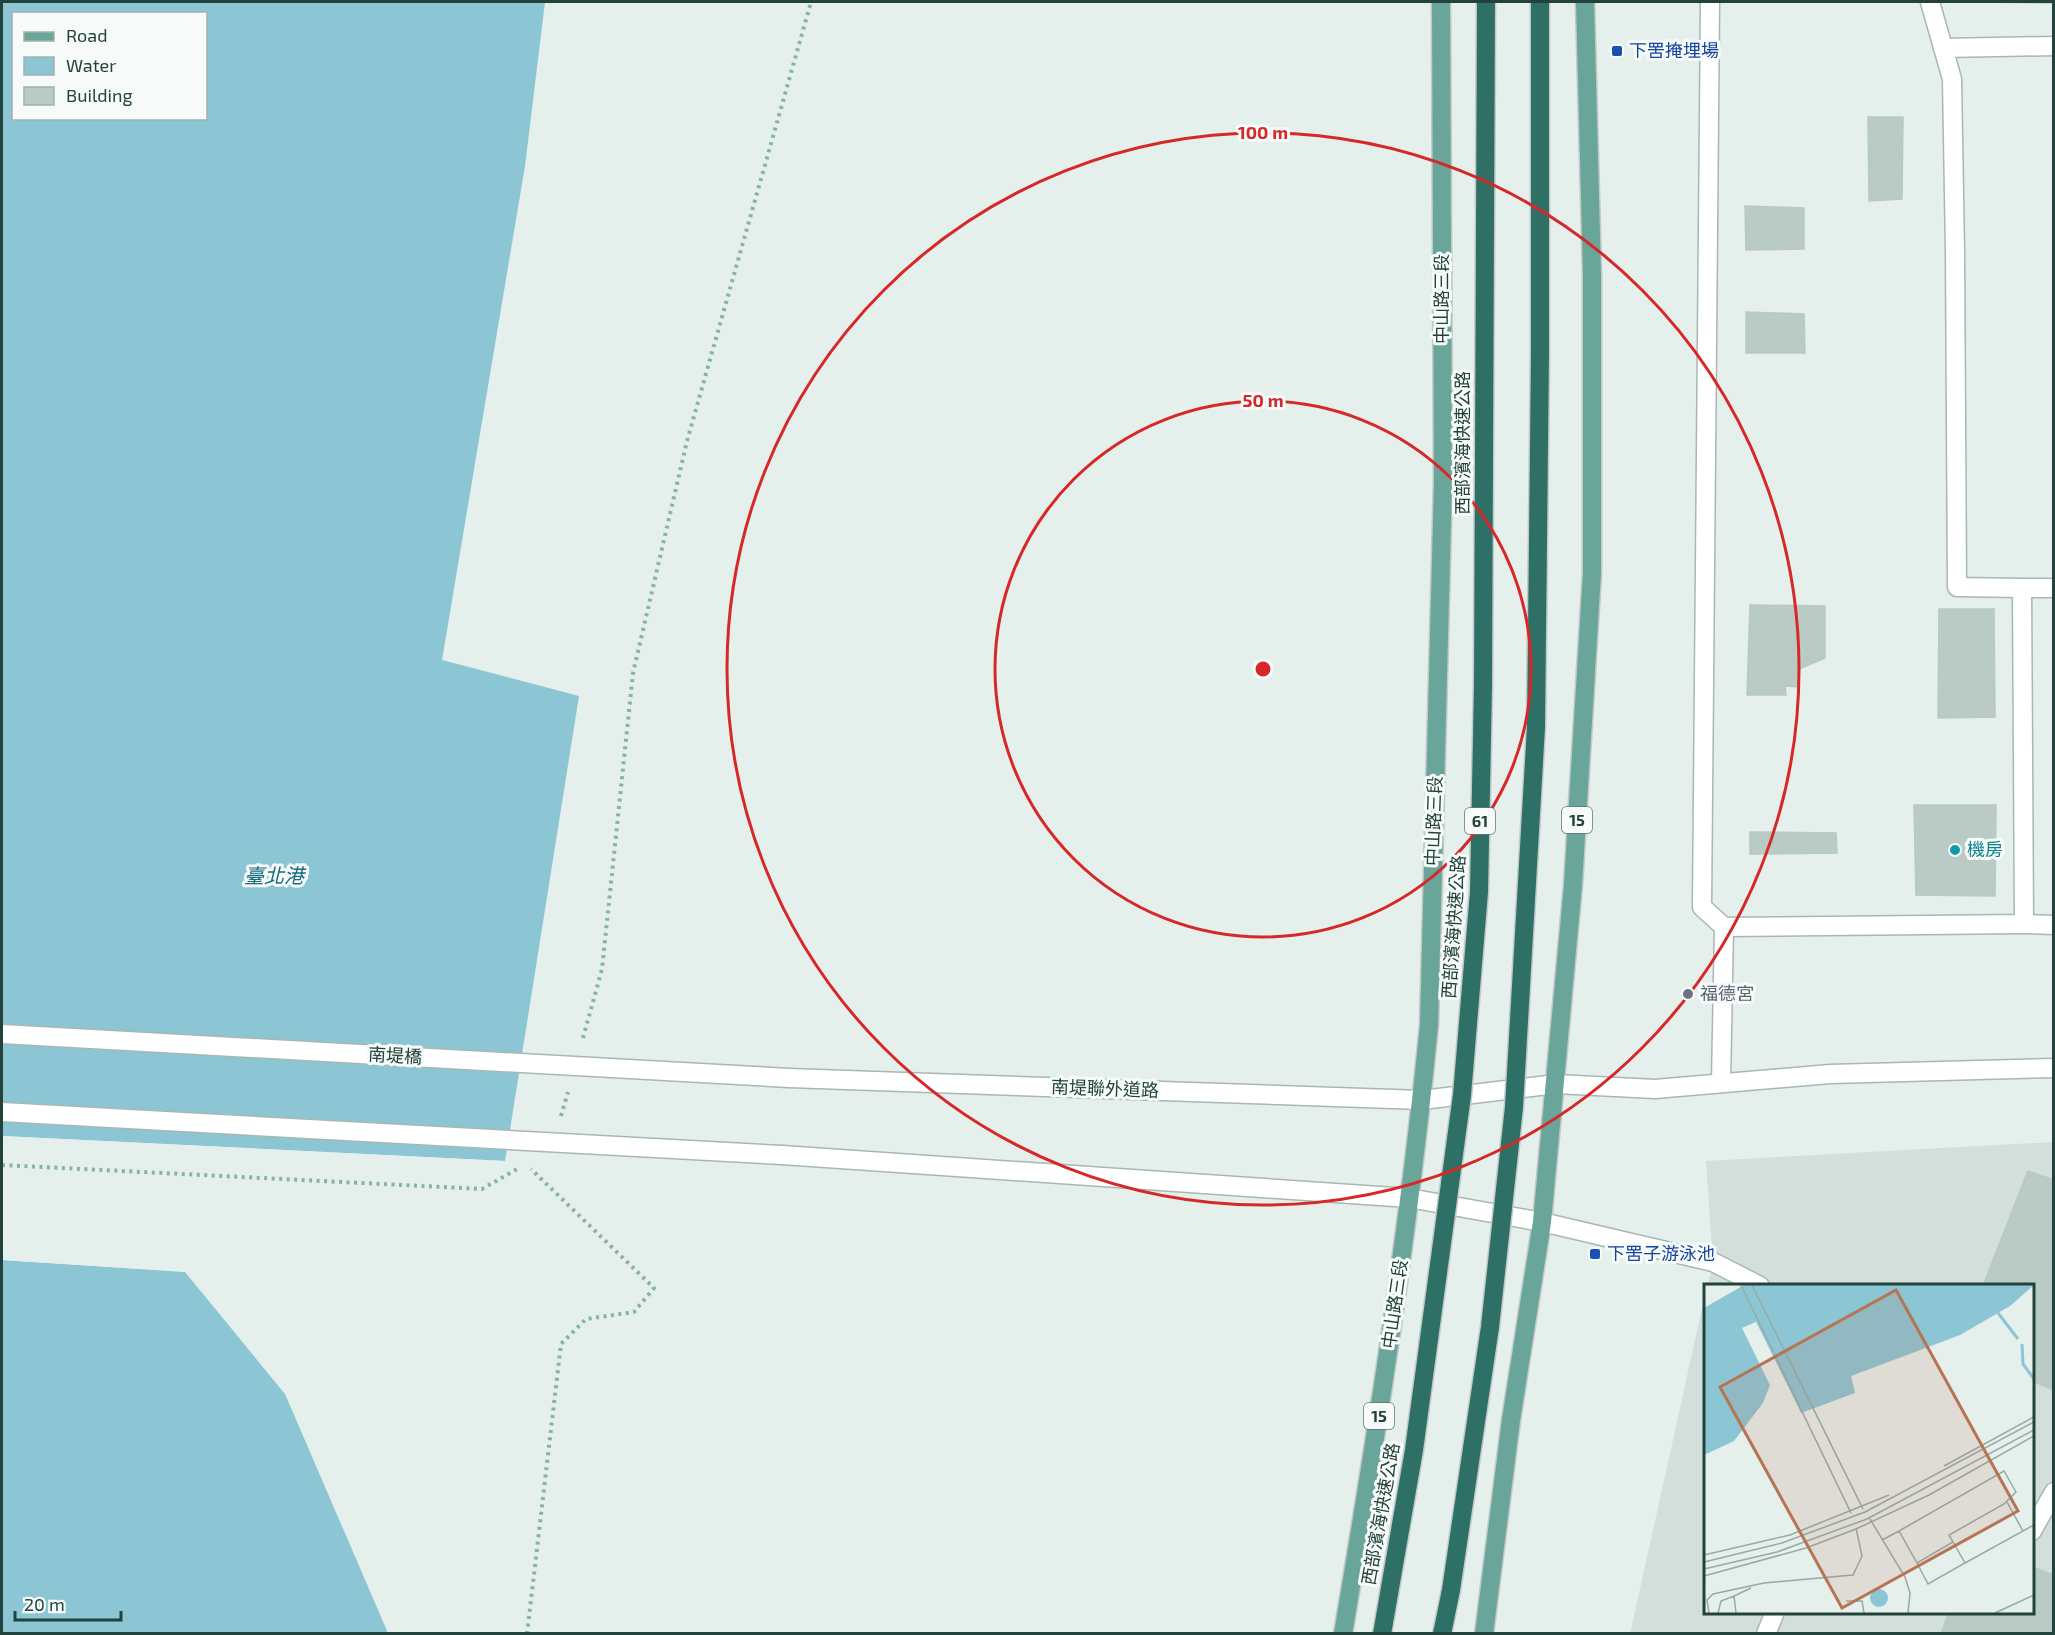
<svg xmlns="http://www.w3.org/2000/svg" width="2055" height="1635" font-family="'Exo 2','Noto Sans TC',sans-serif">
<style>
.built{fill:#d3dfda}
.water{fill:#8cc6d5;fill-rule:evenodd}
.pier{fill:#e5efeb}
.building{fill:#bacac4;stroke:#b7c9c3;stroke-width:1.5}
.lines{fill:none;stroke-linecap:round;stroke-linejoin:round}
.minor-casing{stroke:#a7b8b3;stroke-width:21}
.major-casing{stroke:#c1cac8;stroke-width:21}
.path{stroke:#85b4a7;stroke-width:4;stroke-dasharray:3 4.5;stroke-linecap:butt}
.minor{stroke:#fff;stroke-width:18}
.major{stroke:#69a699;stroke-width:18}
.minor-bridge-casing{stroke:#a7b8b3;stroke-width:21;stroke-linecap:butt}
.highway-bridge-casing{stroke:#c1cac8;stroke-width:21;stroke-linecap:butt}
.minor-bridge{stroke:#fff;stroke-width:18}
.highway-bridge{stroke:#2e7066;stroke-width:18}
.ring{fill:none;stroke:#d62828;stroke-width:3}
.transit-dot{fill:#1a4fb4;stroke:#f6fbf9;stroke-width:2}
.culture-dot{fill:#0f9aa8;stroke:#f6fbf9;stroke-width:2}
.worship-dot{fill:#6b7280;stroke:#f6fbf9;stroke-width:2}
.labels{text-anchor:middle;stroke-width:6;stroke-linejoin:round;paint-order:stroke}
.shield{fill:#f6fbf9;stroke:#627a74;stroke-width:1.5}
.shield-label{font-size:16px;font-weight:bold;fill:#23423b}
.transit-label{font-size:18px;fill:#164399;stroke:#f6fbf9;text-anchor:start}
.street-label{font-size:18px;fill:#23423b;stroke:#f6fbf9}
.culture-label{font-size:18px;fill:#0d838f;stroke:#f6fbf9;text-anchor:start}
.worship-label{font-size:18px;fill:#5b616d;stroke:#f6fbf9;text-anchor:start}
.water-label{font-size:20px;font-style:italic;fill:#1a6a81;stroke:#f6fbf9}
.inset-river{fill:none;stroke:#8cc6d5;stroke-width:3}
.inset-road{fill:none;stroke:#97aaa5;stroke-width:1.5}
.view{fill:#b77452;fill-opacity:0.15;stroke:#b77452;stroke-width:3}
.inset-edge{fill:none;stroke:#23423b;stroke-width:3}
.centre{fill:#d62828;stroke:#f6fbf9;stroke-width:3}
.ring-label{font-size:18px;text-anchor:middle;font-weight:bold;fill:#d62828;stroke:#f6fbf9;stroke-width:6;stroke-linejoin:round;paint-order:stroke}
</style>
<rect width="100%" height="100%" fill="#e5efeb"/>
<path class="built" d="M2053,1142V1633L1630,1634L1705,1295L1706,1612H2032V1286L1708,1285L1713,1262L1706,1161Z"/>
<g class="water">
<path d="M2,2H545L525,166L442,660L579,696L505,1161L2,1136ZM14,14H206V118H14Z"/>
<path d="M2,1260L185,1272L285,1394L388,1633H2Z"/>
</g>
<g class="pier">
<path d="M2,1136L505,1161V1164L2,1139Z"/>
<path d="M2,1257L186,1269L189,1272L2,1260Z"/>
</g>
<g class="building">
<path d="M1981,2H2054V3Z"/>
<path d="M1868,117H1903L1902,199L1869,201Z"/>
<path d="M1745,206L1804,208V249L1746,250Z"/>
<path d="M1746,312L1804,314L1805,353H1746Z"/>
<path d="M1750,605L1825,606V658L1799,669V687L1785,686L1786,695H1747Z"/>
<path d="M1939,609H1994L1995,717L1938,718Z"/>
<path d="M1914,805H1996L1995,896L1916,895Z"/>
<path d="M1750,832L1836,833L1837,853L1750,854Z"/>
<path d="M2028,1171L2054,1180V1390L2032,1381V1286H1983Z"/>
<path d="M2032,1567L2054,1575V1634H1941L1949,1612H2032Z"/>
</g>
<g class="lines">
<g class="minor-casing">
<g id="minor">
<path d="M1710,2L1702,907L1724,927L2024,924L2022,588L1957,587L1955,252L1952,79L1930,2"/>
<path d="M1943,48L2054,46"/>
<path d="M2022,588H2054"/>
<path d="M2024,924L2054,925"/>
<path d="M789,1078L1422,1100L1556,1084L1655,1089L1830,1074L2054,1068"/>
<path d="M1721,1083L1724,927"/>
<path d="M782,1155L1409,1198L1542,1222L1713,1262L1760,1286"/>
<path d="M2032,1531L2054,1492"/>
<path d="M1766,1634L1775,1612"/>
</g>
</g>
<g class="major-casing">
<g id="major">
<path d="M1343,1634C1377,1431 1409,1229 1429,1025L1443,482L1441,2"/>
<path d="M1484,1634L1511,1420L1542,1222L1573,885L1592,573V274L1585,2"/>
</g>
</g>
<g class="path">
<path d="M583,1038L602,969L633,673L687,441L811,2"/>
<path d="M561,1116L568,1092"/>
<path d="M2,1165L482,1189L519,1168"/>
<path d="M527,1634L561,1344L586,1319L634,1312L654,1288L531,1169"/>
</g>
<use href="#minor" class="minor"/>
<use href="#major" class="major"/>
<g class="minor-bridge-casing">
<g id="minor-bridge">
<path d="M2,1034L789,1078"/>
<path d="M2,1112L782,1155"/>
</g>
</g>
<g class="highway-bridge-casing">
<g id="highway-bridge">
<path d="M1382,1634L1414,1450L1462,1095L1479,892L1483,685L1486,2"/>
<path d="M1442,1634L1451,1590L1490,1327L1514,1107L1536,727L1540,352V2"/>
</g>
</g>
<use href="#minor-bridge" class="minor-bridge"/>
<use href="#highway-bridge" class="highway-bridge"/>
</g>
<g class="ring">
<circle cx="1263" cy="669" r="268"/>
<circle cx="1263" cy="669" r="536"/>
</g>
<g class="transit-dot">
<rect x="1611" y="45" width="12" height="12" rx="3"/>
<rect x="1589" y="1248" width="12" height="12" rx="3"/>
</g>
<circle class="culture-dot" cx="1955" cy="850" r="6"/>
<circle class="worship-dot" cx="1688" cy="994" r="6"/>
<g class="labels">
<g class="shield">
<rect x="1562" y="807" width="30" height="26" rx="4.5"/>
<rect x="1465" y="808" width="30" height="26" rx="4.5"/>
<rect x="1364" y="1403" width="30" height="26" rx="4.5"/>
</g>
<g class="shield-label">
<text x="1577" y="826">15</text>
<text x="1480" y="827">61</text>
<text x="1379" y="1422">15</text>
</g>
<g class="transit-label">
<text x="1629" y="57">下罟掩埋場</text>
<text x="1607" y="1260">下罟子游泳池</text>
</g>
<g class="street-label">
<text transform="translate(1442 299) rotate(-90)" y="6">中山路三段</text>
<text transform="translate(1463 443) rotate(-90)" y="6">西部濱海快速公路</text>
<text transform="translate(1434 821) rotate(-88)" y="6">中山路三段</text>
<text transform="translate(1454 927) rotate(-86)" y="6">西部濱海快速公路</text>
<text transform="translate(395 1056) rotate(3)" y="6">南堤橋</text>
<text transform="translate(1105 1089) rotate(2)" y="6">南堤聯外道路</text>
<text transform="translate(1395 1304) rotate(-82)" y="6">中山路三段</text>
<text transform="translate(1381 1514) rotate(-80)" y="6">西部濱海快速公路</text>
</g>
<g class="culture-label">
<text x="1967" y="856">機房</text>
</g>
<g class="worship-label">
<text x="1700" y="1000">福德宮</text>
</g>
<g class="water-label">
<text x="274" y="883">臺北港</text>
</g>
</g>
<g transform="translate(1704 1284)">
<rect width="330" height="330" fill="#e5efeb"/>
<path d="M40,1H330L306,22L256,51L147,92L151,109L97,129L52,38L39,44L66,101L59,119L30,157L0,171V24ZM166 314a9 9 0 1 1 18 0a9 9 0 1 1-18 0Z" fill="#8cc6d5"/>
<path d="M52,38L97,129L50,42L42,45L68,105L38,44Z" fill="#e5efeb"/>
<path class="inset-river" d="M294,29L314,55M318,60L319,80L330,95"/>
<path class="inset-road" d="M37,1L147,229M48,1L159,225M240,182L330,133M303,218L319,247M166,235L201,293L206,309L204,329M178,256L195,247L213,279L249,258L245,251L300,220L312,208L300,187L195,247M0,271L86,251L185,211M0,278L78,259L161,228L330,138M213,279L224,300L261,279L249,258M261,279L330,241M0,285L73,268L163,235L330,146M0,292L102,264L152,245L225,211L330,152M142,317H158L160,329M5,329L3,316L9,310L60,299L149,291L158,272L152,244M14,329L17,317L30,312M32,329L30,312L47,304M291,329L330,311"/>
<path class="view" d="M192,6L314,227L138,324L16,103Z"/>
<rect width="330" height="330" class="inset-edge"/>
</g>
<circle cx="1263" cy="669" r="9" class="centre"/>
<g class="ring-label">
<text x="1263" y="139">100 m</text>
<text x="1263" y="407">50 m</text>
</g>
<rect width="2055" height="1635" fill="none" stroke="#23423b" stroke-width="6"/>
<rect x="12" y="12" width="195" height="108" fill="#f6fbf9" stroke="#a2b1ad" stroke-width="1.5"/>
<rect x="24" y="32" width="30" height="9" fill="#69a699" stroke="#a2b1ad" stroke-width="1.5"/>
<text x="66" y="42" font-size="18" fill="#23423b">Road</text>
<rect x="24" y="57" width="30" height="18" fill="#8cc6d5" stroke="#a2b1ad" stroke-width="1.5"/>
<text x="66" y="72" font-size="18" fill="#23423b">Water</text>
<rect x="24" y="87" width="30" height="18" fill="#bacac4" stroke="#a2b1ad" stroke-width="1.5"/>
<text x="66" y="102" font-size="18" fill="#23423b">Building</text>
<path d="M15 1611v9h106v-9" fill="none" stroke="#23423b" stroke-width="3"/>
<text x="24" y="1611" font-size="18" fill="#23423b" stroke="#f6fbf9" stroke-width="4.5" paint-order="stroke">20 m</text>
</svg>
